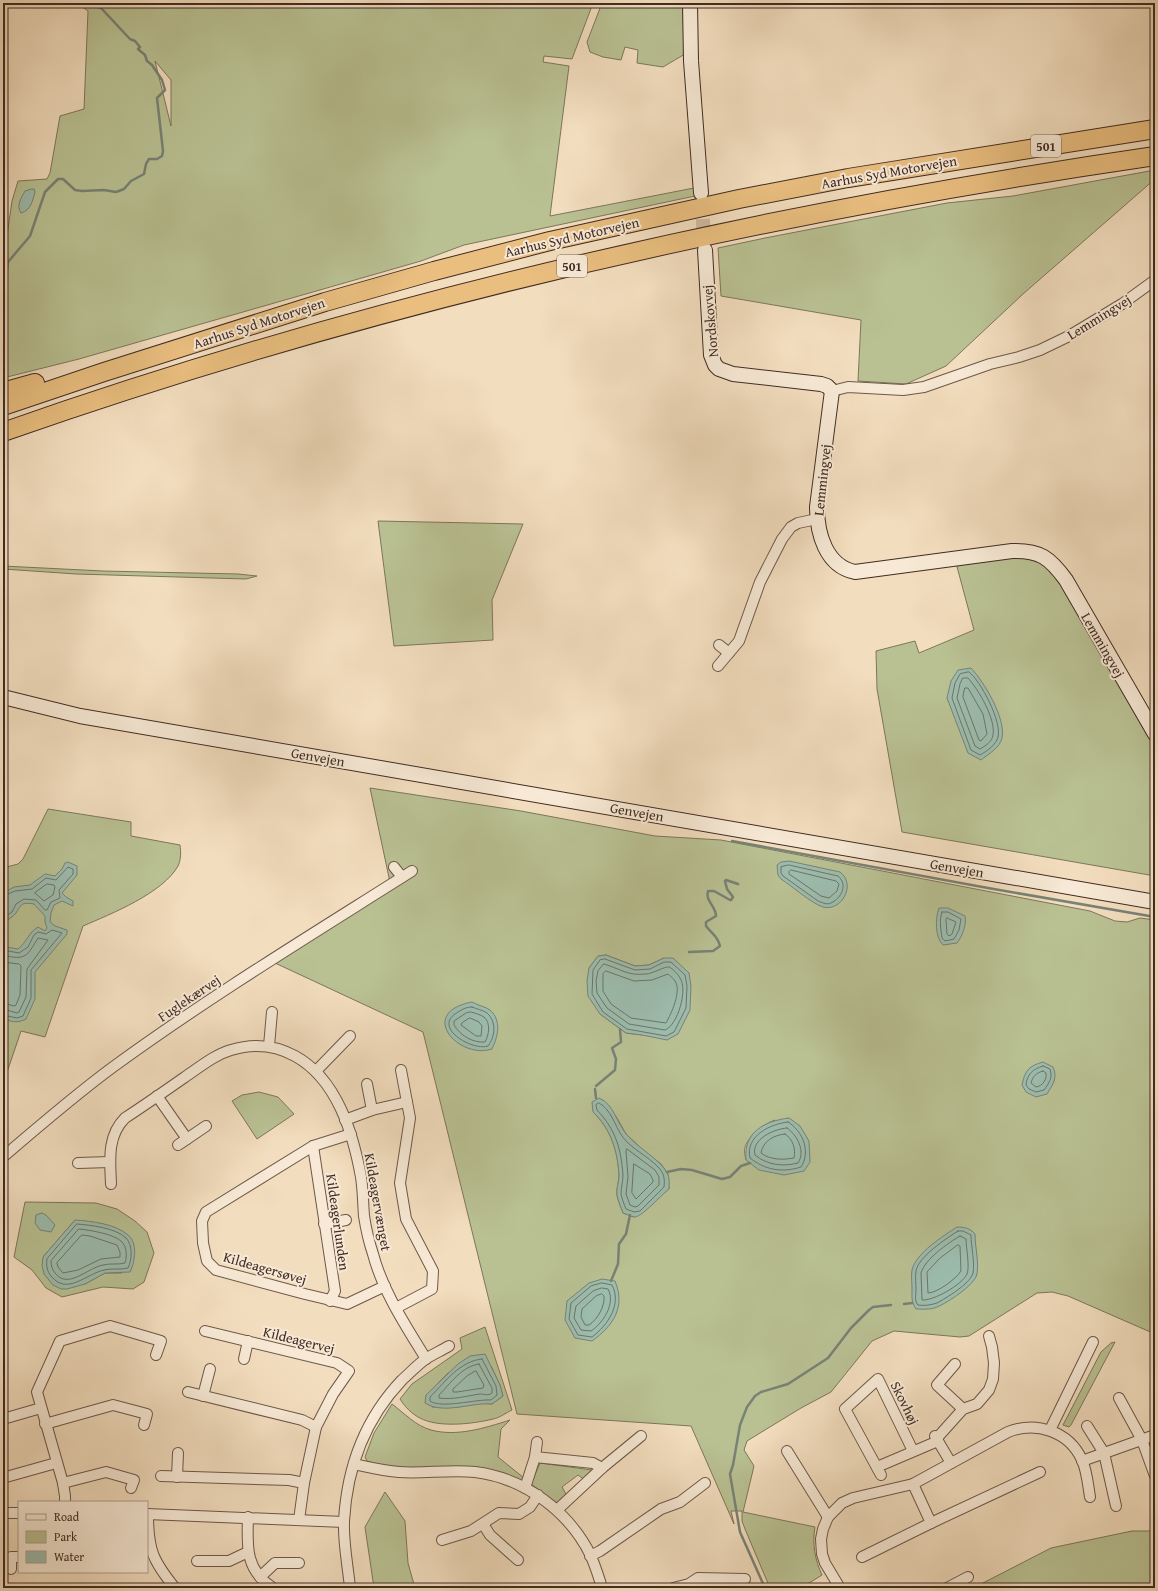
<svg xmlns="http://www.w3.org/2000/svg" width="1158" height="1591" font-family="'Gentium Book Plus',serif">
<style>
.green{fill:#b9c193;stroke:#7d765b;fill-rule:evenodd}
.water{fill:#9cbcad;stroke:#788276}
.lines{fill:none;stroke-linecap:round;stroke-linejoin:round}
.shore{stroke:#6e7468;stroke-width:1}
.stream{stroke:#788276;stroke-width:2.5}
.secondary-tunnel{stroke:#cfb99f;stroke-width:14;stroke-dasharray:14 7;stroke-linecap:butt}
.street-casing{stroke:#6d584a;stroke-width:12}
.secondary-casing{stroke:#412b23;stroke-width:16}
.highway-casing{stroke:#412b23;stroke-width:20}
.street{stroke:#f7e9d5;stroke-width:10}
.secondary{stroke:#f7e9d5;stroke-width:14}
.highway{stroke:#e9be7f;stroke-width:18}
.labels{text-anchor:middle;stroke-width:4;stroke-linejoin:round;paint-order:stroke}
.shield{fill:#f7e9d5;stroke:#786458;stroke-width:1}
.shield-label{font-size:13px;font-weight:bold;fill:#412b23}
.street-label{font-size:14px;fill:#412b23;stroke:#f7e9d5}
</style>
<rect width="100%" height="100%" fill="#f2ddbe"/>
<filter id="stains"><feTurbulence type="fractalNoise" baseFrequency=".005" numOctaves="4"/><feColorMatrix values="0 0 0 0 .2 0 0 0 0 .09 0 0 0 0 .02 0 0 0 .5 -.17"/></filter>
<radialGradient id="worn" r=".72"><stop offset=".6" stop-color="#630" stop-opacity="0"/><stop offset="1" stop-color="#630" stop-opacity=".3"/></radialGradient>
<g class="green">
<path d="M77,3H593L572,59L544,56L543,62L569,66L550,216L694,188L695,196L464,245L421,261L79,359L3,378V263L12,201L18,181L47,179L50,173L60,116L84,109L88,11ZM155,61L171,80V126Z"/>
<path d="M602,3H683L685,54L663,67L637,63L638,50L625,47L621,60L603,57L590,52L587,42Z"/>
<path d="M1155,170V179L1023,294L946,366L906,384L858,381L861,320L721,296L718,248L765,238L947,203L1013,196Z"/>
<path d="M378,521L523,524L492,600L493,640L394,646Z"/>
<path d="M1027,555L1053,570L1155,749V876L902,832L877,689L876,651L915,641L919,653L974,630L956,563Z"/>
<path d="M3,566L103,571L238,574L257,576L246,579L76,574L3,569Z"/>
<path d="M370,788L521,811L655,836L721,840L1090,911L1115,921L1127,922L1140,918L1155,920V1334L1068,1296L1052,1292L1037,1293L969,1336L960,1337L894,1331L872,1341L831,1392L801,1408L747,1441L744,1450L754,1466L743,1512L815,1527C812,1544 815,1560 822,1575L801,1588H770L745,1529L742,1521V1511H731L734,1524L691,1426L517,1414L423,1032L275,963L391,887ZM606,955L635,966L649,965L664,958L642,1035L626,1033L600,1014L589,968L598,956ZM603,1100L617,1118L626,1134L644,1151L661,1164L668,1174L669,1189L634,1217L623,1213C621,1207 618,1201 617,1195C616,1189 619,1182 619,1176C618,1151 611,1129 593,1112ZM775,1120L746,1160C745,1156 744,1151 745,1147C750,1134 762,1125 775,1120Z"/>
<path d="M48,809L131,822V836L180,845C181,852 181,860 178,866C163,893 111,914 83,926L45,1037L21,1031L3,1084V868L18,864L23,859Z"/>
<path d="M259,1092L278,1097L294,1114L257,1139L232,1101L242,1095Z"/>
<path d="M25,1202L96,1203L117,1209L135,1221L147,1232L154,1253L144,1282L133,1289L103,1287L62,1297L46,1288L32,1270L14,1257ZM75,1220L122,1273H105L85,1284L43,1257Z"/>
<path d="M485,1327L512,1410C506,1413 499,1418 493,1419C473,1424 438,1428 420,1418C412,1414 405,1407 400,1399L412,1384L462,1349L460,1338ZM491,1366L500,1385L503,1396L492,1404L482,1403L458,1407H432L437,1384L448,1373Z"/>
<path d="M1115,1342L1071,1425L1069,1427L1063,1425L1101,1352L1111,1343Z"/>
<path d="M392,1404C404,1413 416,1426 431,1430C457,1437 485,1428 510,1420L501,1429L498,1457L524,1478V1481L521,1482L382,1466L367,1461L365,1457L374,1433Z"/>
<path d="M540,1463L592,1470L585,1480L578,1475L562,1487L567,1496L557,1503L531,1484Z"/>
<path d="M385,1492L405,1521L408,1563L415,1588H374L365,1527Z"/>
<path d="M1132,1531H1155V1582L1142,1588H982L981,1584L1051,1548Z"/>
</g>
<g class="water">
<path d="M31,189H34L35,192C32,202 31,210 21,213C16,206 21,198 25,191Z"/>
<path d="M971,668C984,682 1006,718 1002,738C1000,748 988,754 981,760L968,753L947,698L951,681L958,670Z"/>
<path d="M789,861L840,872C857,885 841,912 823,907C811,903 792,886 781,879L778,875L777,865L781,862Z"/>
<path d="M68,862L77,866V875L62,893L66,897L73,901V906L62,901L54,905L51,913L50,922L55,926L67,930V934L35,972V999L26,1019C18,1023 11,1023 3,1017V944L6,947L18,949C27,942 28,933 38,927L45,931L47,928L45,922V916L34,904C21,902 22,904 16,913C13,917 7,920 3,923V893L14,887L30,885L45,874L55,876L62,869L65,863Z"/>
<path d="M939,908H948L965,916C967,924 962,937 957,943L943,945C935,937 935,919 939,908Z"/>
<path d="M606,955L635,966L649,965L664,958H673L689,973L691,986L690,1010L678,1034L667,1040L642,1035L626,1033L600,1014L588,996L587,981L589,968L598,956Z"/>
<path d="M472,1002C477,1005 486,1007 490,1010C502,1021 498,1036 492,1049C459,1060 416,1013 472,1002Z"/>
<path d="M1043,1062L1053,1067C1058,1078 1053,1084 1047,1094L1036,1097L1026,1092L1022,1085C1025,1070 1029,1066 1043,1062Z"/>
<path d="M599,1098C614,1104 617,1124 627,1135C638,1148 661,1160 667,1173C670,1177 669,1184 669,1189C661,1195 643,1216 635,1217C631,1217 627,1214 623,1213C621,1207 618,1201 617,1195C616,1189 619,1182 619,1176C618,1152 611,1129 593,1112L592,1102Z"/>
<path d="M789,1118L800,1126L809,1141L810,1162L804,1171L784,1175L759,1170L746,1160C743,1132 765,1121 789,1118Z"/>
<path d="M42,1213L46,1215L55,1225L51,1232L40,1230L35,1223L36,1215Z"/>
<path d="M75,1220C91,1221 116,1224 128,1235C138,1243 135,1262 130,1272L105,1273L85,1284L67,1289H61L53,1285L44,1274L42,1266L43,1257Z"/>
<path d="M957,1227C964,1227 970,1228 975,1234C975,1247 979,1261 977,1274C975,1285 947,1303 937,1307C930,1310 923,1309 916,1309C911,1302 912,1297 912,1288C912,1283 911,1275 912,1270C916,1253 943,1236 957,1227Z"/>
<path d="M602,1279L615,1281C626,1307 613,1326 592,1341L575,1338L565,1320L567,1301L589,1283Z"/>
<path d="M485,1354L500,1385L503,1396L492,1404C471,1402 444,1415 425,1403L426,1395L458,1364L470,1356Z"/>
</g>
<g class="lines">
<g class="shore">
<path d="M969,672C981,681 1002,722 998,737C996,745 987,751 980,755L971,750L952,698L955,683L960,674Z"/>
<path d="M963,678H968C978,689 996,719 993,735C992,742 985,746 980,749L975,746L957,698L960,684Z"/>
<path d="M965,688H968L983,714L987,734L981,741L979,740L963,697Z"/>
<path d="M789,865L838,876C848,884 842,898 831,903C827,905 823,903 818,901L783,876L781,873V867Z"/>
<path d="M791,870L836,881L839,884L837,891L829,898L821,896L789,874V872Z"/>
<path d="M47,884L54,885L55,887L53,895L44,901L35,893Z"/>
<path d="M3,896L15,891L32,889L46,878L56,880L68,867L73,869V874L59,890L60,898L51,902L47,910H45L36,900L24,899L16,904L12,912L3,918"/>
<path d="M942,912H948L961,919L959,930L954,939L945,941L942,938C941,930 939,920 942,912Z"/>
<path d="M947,918L956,922L952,934L949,936L947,934L946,920Z"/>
<path d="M3,950L19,953L28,947L34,935L38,932L46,934L52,930L62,933L31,970V998L23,1016L17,1018L3,1015"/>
<path d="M3,955C26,961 27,956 38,938L48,940L27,969L26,997L19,1012L17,1013L3,1009"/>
<path d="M605,959L635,970L650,969L664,962H671L685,975L687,986L686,1008L674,1032L666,1036L627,1029L603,1012L592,994L593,970L600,960Z"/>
<path d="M3,962L19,964L21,966L20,995L16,1005L14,1006L3,1003"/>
<path d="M604,964C621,969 627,976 646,974C652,974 665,966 669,967C672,968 679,975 680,978C688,989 678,1025 665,1030L629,1024L607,1008L597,993L596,981L598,971Z"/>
<path d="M606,971L634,981L652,980L668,974C670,976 673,978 675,981C682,991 671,1014 666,1023L631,1018L611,1004L603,991V974Z"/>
<path d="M472,1007C476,1009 483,1010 487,1013C497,1022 495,1037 488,1046C473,1051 434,1029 455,1014C461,1010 465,1007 472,1007Z"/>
<path d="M471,1012C475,1013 481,1015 484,1017C491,1023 489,1035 485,1042C472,1043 460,1035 454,1025V1021L466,1013Z"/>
<path d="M470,1018L479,1022L482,1026L481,1036H476L461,1025L462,1023Z"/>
<path d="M1043,1066L1050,1069C1053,1078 1049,1083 1044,1090L1036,1092L1029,1089L1026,1085C1027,1074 1033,1069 1043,1066Z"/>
<path d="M1043,1071L1046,1073C1047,1079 1043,1086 1036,1087L1031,1083C1033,1076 1036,1073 1043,1071Z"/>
<path d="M599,1103C611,1109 615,1126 622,1136C631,1149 648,1156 658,1167C664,1173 665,1179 664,1187L640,1211L634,1212L626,1209C624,1204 622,1199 621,1194C621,1188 623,1181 623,1175C621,1149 616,1130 597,1110L596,1105Z"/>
<path d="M788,1122C803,1131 811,1152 801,1167C782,1173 765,1170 750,1158C745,1136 770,1124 788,1122Z"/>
<path d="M787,1128C797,1135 806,1151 798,1163C783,1167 767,1165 755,1155C751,1139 774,1129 787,1128Z"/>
<path d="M785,1134C793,1139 796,1149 794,1158C783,1160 770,1160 761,1153C763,1141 774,1135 785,1134Z"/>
<path d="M627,1149L655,1170L659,1177V1185L638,1206L635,1207L630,1205L626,1194L628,1177L626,1151Z"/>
<path d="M634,1164L650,1174L653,1180V1182L636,1199L632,1193Z"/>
<path d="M77,1224C90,1225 116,1228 126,1238C133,1245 132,1260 128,1268C120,1270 111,1268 104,1270C86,1274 67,1296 51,1276C47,1271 46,1266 47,1259Z"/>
<path d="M79,1229C89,1230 115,1234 122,1242C127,1247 127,1257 125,1263C118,1265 110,1263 103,1265C87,1268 68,1290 55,1273C52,1269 51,1266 51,1261Z"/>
<path d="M958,1231H963L971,1235C971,1247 975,1262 973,1273C970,1284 946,1298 937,1303C931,1305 924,1306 918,1305C914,1300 916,1296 916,1290C916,1284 915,1277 916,1271C918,1257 947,1238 958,1231Z"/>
<path d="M82,1235L90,1236L117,1245L120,1252V1257L101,1259L78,1270L63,1273L58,1267L57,1263Z"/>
<path d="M960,1236L966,1239C966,1247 970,1267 967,1274C962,1285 933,1301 922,1300L921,1273C925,1259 948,1243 960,1236Z"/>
<path d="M958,1245L960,1246L961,1271C956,1279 937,1293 928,1293L927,1272L939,1259Z"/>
<path d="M602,1283L612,1285C622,1304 608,1325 592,1337L578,1335L569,1319L571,1303L591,1286Z"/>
<path d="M602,1288L608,1289C616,1304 603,1323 591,1331L581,1330L574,1318L576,1306L593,1291Z"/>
<path d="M602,1294L604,1296C605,1306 598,1319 589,1325H585L581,1317L582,1309L596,1296Z"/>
<path d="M482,1359L496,1386L497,1395L491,1400C476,1399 441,1409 430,1401V1397C445,1382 460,1361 482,1359Z"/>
<path d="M479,1364L492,1388V1393C488,1396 484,1394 480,1394C466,1396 453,1400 439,1398V1395C450,1384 462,1366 479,1364Z"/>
<path d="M476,1371L484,1385L483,1388L457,1392H453V1389L467,1376Z"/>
</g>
<g class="stream">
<path d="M3,296L8,262L30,236L45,192L58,179H63L75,190L82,191L104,190L116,192L124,189L131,181L144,174L146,164L149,159H157L162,156L163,151L157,98L165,90L162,80L152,65L147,61L145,55L138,49L140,47L135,41L130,39L101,8L92,5L91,3"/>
<path d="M732,841L988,888L1155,917"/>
<path d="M689,952L713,951L720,946C718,936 712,934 706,926V922L716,916C716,906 705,901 708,891H714L730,900H731L733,897L727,889L725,881L726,880L738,884"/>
<path d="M596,1086L615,1070L616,1059L612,1048L621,1042L620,1029"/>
<path d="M595,1089L596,1098"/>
<path d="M667,1172L681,1169L692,1170L722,1179L730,1177L741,1166L750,1163"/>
<path d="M611,1281L618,1264L619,1244L626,1234L630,1215"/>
<path d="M904,1304L912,1303"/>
<path d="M765,1588L740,1532L730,1474L733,1465L740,1425L747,1407L755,1396L761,1392L788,1384L828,1358L851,1328L869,1310L873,1307L891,1305"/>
</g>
<path class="secondary-tunnel" d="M702,198L704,245"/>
<g class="street-casing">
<g id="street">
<path d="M832,391L848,387L903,390L924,387L990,364L1019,357L1040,350L1069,336L1122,304L1155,280"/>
<path d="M719,645L729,653"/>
<path d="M718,666L739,641L760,582L782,539L791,527L798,523L817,519"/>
<path d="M394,867L402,877"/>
<path d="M269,1046L272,1012"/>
<path d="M316,1071L350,1036"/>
<path d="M367,1084L372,1110"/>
<path d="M157,1096L187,1139"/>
<path d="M345,1120L372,1110L407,1102"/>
<path d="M351,1134L313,1146L206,1212L202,1221L203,1243L207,1261L216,1270L305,1294L347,1304L385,1286"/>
<path d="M178,1145L206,1126"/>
<path d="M313,1146L335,1291L330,1301"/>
<path d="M3,1157C39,1126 75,1095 113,1067C209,997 311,935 412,871"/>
<path d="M78,1163L110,1162"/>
<path d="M111,1184C110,1160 107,1136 125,1118C145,1105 165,1091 185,1077C200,1067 214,1055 231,1050C254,1043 275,1045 295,1056C337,1079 353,1133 361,1177C363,1190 363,1203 364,1216C366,1229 369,1242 373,1254C383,1292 406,1326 426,1359"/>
<path d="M324,1224L346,1220"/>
<path d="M396,1308L432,1289L433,1271L406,1219L400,1183L410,1118L401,1070"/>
<path d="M205,1331L337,1363L349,1371L333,1394L316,1427L304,1483L299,1520"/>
<path d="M244,1359L248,1341"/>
<path d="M955,1364L937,1385L963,1409"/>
<path d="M188,1392L302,1420L316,1427"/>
<path d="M203,1396L210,1369"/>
<path d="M1119,1398L1142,1440L1155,1476"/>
<path d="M3,1419L41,1408"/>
<path d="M45,1424L113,1405L147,1414L144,1425"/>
<path d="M1087,1426L1104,1453L1116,1506"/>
<path d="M1050,1430L1093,1342"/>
<path d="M935,1436L951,1463"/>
<path d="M937,1438L963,1409L977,1404L989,1390L993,1379L994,1363L992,1347L989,1336"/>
<path d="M787,1451L828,1517"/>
<path d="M535,1457L593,1463L602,1468"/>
<path d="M1082,1461L1155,1435"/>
<path d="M354,1464C368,1467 384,1471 399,1472C424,1474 449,1469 475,1472C524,1478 569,1511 591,1556C595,1566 599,1577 602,1588"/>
<path d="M877,1467L938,1441"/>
<path d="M881,1475L845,1409L878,1379L913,1451"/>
<path d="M161,1476L289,1480L304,1483"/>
<path d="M6,1477L56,1463"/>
<path d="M177,1477L178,1453"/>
<path d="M63,1483L106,1472L134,1480L131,1488"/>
<path d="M913,1484L931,1523"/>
<path d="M525,1488L535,1457L537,1442"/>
<path d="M65,1502V1496L63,1483L37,1392L60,1341L110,1326L161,1341L156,1355"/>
<path d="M557,1510L602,1468L641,1436"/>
<path d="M3,1513H19"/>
<path d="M147,1514L344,1522"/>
<path d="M148,1515C148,1550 153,1561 175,1588"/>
<path d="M248,1517C247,1546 245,1570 273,1588"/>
<path d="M483,1524L490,1535L518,1560"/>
<path d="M442,1540L471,1531L499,1513L519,1514L530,1507L538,1495"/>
<path d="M590,1556L600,1551L661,1509L680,1502L705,1483"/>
<path d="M862,1557L931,1523L1040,1472"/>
<path d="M197,1561H229L248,1552"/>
<path d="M11,1569V1557H19"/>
<path d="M260,1577L275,1563H299"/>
<path d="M350,1588C348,1566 343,1543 344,1521C347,1467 364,1420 402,1380C410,1373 418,1364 427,1358C434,1354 442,1350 449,1346"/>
<path d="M673,1588L689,1584L698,1578L745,1579"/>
<path d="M840,1588L825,1563L822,1554L821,1539L823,1529L828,1517L842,1503L853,1498L913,1484L1008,1432C1036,1421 1069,1431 1082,1460C1087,1471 1088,1485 1090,1497"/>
<path d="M947,1588L968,1577"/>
</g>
</g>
<g class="secondary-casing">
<g id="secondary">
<path d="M690,3L691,61L701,193"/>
<path d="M705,250L711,355L715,365L719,369L733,374L821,384L827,386L832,391L817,507C817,534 826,566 855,572L1012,551C1040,550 1050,558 1066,580L1155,734"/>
<path d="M3,697L80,716L1155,902"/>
</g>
</g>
<g class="highway-casing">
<g id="highway">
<path d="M3,392L35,383"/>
<path d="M3,406L104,372L325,302L434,271L550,241L739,199L848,178L1155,129"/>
<path d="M3,432C376,301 764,213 1155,156"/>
</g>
</g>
<use href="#street" class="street"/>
<use href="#secondary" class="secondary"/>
<use href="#highway" class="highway"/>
</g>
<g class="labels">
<g class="shield">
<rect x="1031" y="135" width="30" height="22" rx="3"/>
<rect x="557" y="255" width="30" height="22" rx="3"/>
</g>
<g class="shield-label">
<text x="1046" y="151">501</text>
<text x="572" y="271">501</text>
</g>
<g class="street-label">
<text transform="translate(889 172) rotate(-10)" y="5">Aarhus Syd Motorvejen</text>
<text transform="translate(572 237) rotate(-13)" y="5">Aarhus Syd Motorvejen</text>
<text transform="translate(1099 317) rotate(-32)" y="5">Lemmingvej</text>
<text transform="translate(710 321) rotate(-95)" y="5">Nordskovvej</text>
<text transform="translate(259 323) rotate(-18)" y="5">Aarhus Syd Motorvejen</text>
<text transform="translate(822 480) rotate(-84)" y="5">Lemmingvej</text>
<text transform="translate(1103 645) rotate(60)" y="5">Lemmingvej</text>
<text transform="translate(318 757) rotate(10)" y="5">Genvejen</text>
<text transform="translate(637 812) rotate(10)" y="5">Genvejen</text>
<text transform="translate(957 868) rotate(10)" y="5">Genvejen</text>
<text transform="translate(189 998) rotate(-34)" y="5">Fuglekærvej</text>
<text transform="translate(378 1202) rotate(80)" y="5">Kildeagervænget</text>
<text transform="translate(338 1222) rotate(82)" y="5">Kildeagerlunden</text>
<text transform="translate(265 1268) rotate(16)" y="5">Kildeagersøvej</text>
<text transform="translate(299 1340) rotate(14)" y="5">Kildeagervej</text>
<text transform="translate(905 1403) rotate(64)" y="5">Skovhøj</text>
</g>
</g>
<rect width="1158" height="1591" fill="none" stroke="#f2ddbe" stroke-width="16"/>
<rect x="4" y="4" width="1150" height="1583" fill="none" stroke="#412b23" stroke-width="2"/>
<rect x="8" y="8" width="1142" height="1575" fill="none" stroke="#412b23"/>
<rect x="18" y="1501" width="130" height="72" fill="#f7e9d5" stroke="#ae9d8e"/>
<rect x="26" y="1514" width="20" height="6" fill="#f7e9d5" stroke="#ae9d8e"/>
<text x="54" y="1521" font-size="12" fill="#412b23">Road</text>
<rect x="26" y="1531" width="20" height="12" fill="#b9c193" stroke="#ae9d8e"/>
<text x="54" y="1541" font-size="12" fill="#412b23">Park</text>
<rect x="26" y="1551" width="20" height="12" fill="#9cbcad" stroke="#ae9d8e"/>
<text x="54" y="1561" font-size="12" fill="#412b23">Water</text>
<rect width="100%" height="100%" filter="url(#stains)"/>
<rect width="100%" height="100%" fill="url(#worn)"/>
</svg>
